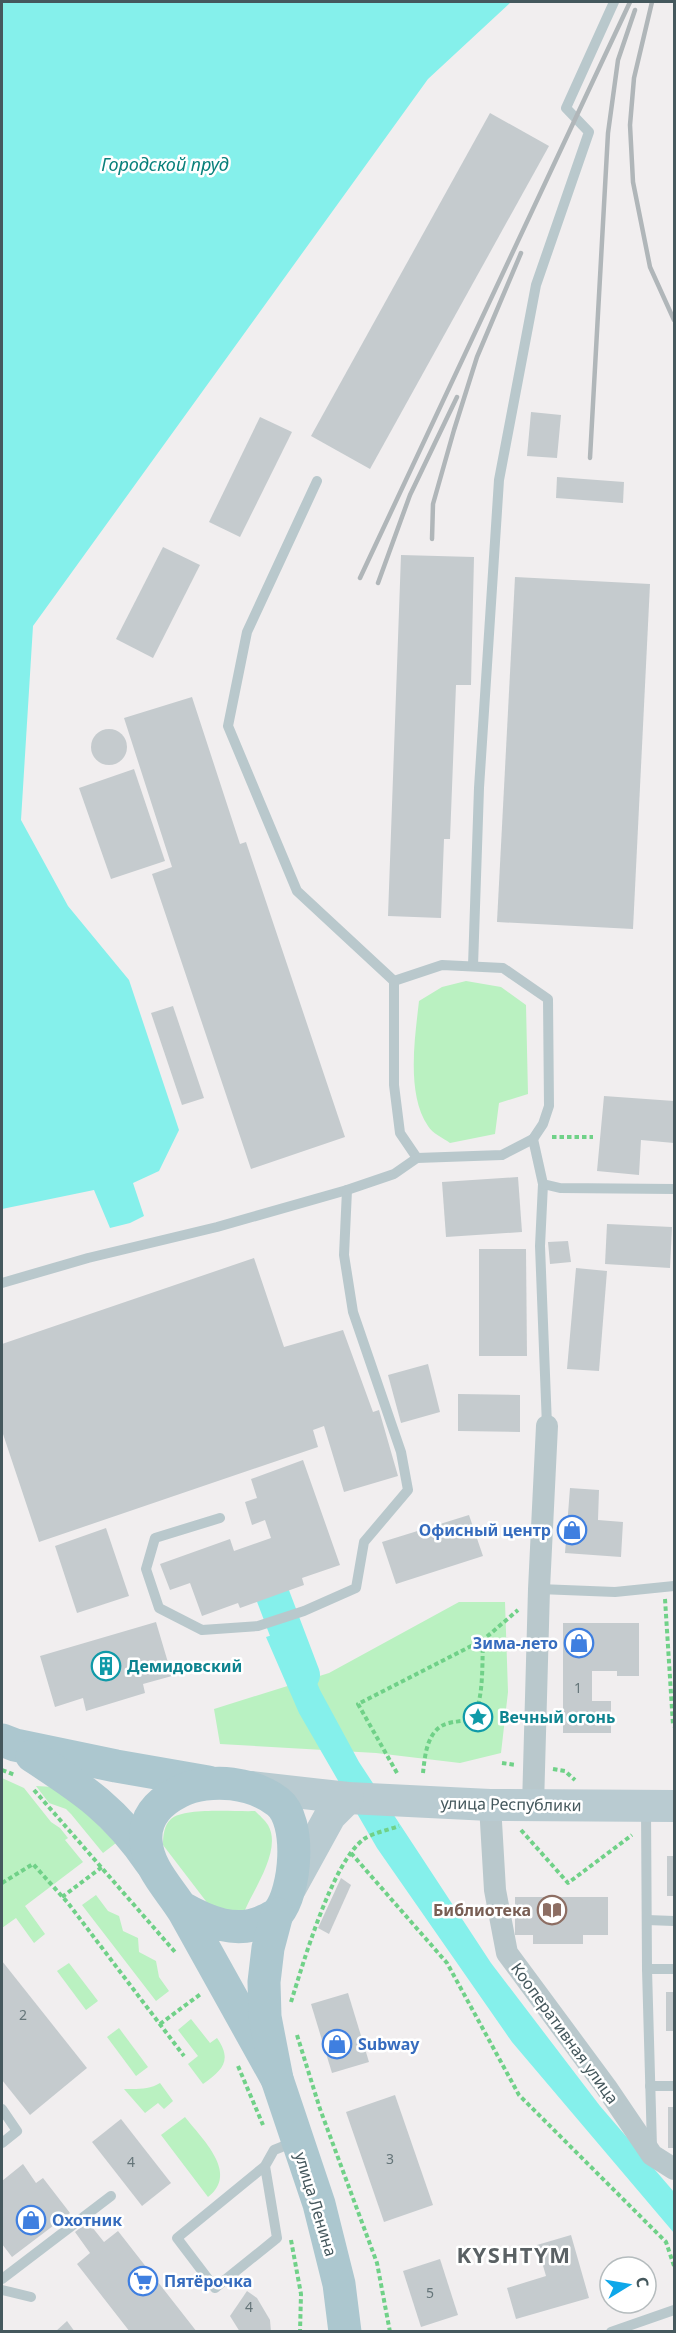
<svg xmlns="http://www.w3.org/2000/svg" width="676" height="2333" font-family="'Noto Sans',sans-serif">
<style>
.green{fill:#baf1c1}
.water{fill:#85f0eb}
.lines{fill:none;stroke-linecap:round;stroke-linejoin:round}
.river{stroke:#85f0eb;stroke-width:34}
.building{fill:#c5cbce}
.path{stroke:#70d188;stroke-width:4;stroke-dasharray:4.5 3;stroke-linecap:butt}
.service{stroke:#b9c8cc;stroke-width:10}
.minor{stroke:#b9c8cc;stroke-width:22}
.secondary{stroke:#b9cbd1;stroke-width:32}
.primary{stroke:#acc7cf;stroke-width:33}
.rail{stroke:#b0b6b9;stroke-width:4.5}
.labels{text-anchor:middle;stroke-width:5;stroke-linejoin:round;paint-order:stroke}
.number-label{font-size:14px;fill:#657579}
.shop-label{font-size:16px;font-weight:bold;fill:#366cbe;stroke:#fff;text-anchor:start}
.culture-label{font-size:16px;font-weight:bold;fill:#0d838f;stroke:#fff;text-anchor:start}
.street-label{font-size:16px;fill:#45585d;stroke:#fff}
.education-label{font-size:16px;font-weight:bold;fill:#785e54;stroke:#fff;text-anchor:end}
.water-label{font-size:18px;font-style:italic;fill:#09807b;stroke:#fff}
.district-label{font-size:22px;font-weight:bold;letter-spacing:1.5px;fill:#5a6164;stroke:#fff}
</style>
<rect width="100%" height="100%" fill="#f1eeef"/>
<g class="green">
<path d="M466,981L501,987L526,1005L528,1094L499,1103L495,1134L450,1143C443,1138 432,1133 428,1126C406,1094 415,1037 419,1001L442,987Z"/>
<path d="M459,1602H505L508,1692L501,1753L460,1763L376,1753L220,1744L214,1709L329,1673Z"/>
<path d="M2,1778L24,1788L51,1822L60,1828L68,1838L65,1840L83,1862L25,1906L45,1934L34,1943L16,1918L2,1928Z"/>
<path d="M36,1786L54,1787L65,1791L116,1843L103,1853L71,1814L66,1809L49,1803Z"/>
<path d="M255,1811C259,1815 265,1820 268,1825C282,1849 255,1887 245,1910L215,1913L163,1845C163,1836 164,1825 171,1819C185,1807 236,1812 255,1811Z"/>
<path d="M96,1895L108,1911L119,1916L123,1931L138,1938L139,1952L156,1961L159,1977L169,1991L156,2001L82,1905Z"/>
<path d="M69,1963L98,2001L86,2010L57,1971Z"/>
<path d="M191,2019L210,2043L217,2038C233,2061 222,2070 203,2084L188,2064L198,2056L178,2030Z"/>
<path d="M119,2028L148,2067L136,2076L107,2037Z"/>
<path d="M160,2083L173,2101L164,2109L158,2103L145,2113L124,2089C137,2089 149,2090 160,2083Z"/>
<path d="M185,2117C201,2138 240,2173 208,2197L161,2135Z"/>
</g>
<g class="water">
<path d="M2,2H511L428,79L33,626L21,820L68,906L129,980L179,1130L159,1171L133,1183L144,1216L130,1223L110,1228L94,1190L2,1209Z"/>
<path d="M294,1628L320,1690L359,1762L491,1963L600,2106L674,2192V2233L512,2042L377,1848L299,1713L266,1637Z"/>
</g>
<g class="lines">
<path class="river" d="M273,1596L303,1675"/>
</g>
<g class="building">
<path d="M490,113L549,146L370,469L311,436Z"/>
<path d="M531,412L561,415L557,458L527,456Z"/>
<path d="M260,417L292,432L240,537L209,522Z"/>
<path d="M557,477L624,482L623,503L556,498Z"/>
<path d="M163,547L200,565L153,658L116,639Z"/>
<path d="M401,555L474,557L471,685H456L450,839H444L441,918L388,916Z"/>
<path d="M515,577L650,584L633,929L497,922Z"/>
<path d="M192,697L240,844L246,842L345,1137L251,1169L152,874L172,867L124,718Z"/>
<circle cx="109" cy="747" r="18"/>
<path d="M134,769L165,861L111,879L79,788Z"/>
<path d="M173,1006L204,1098L182,1105L151,1013Z"/>
<path d="M604,1096L674,1101V1143L641,1140L639,1175L597,1171Z"/>
<path d="M518,1177L522,1232L446,1237L442,1182Z"/>
<path d="M607,1224L672,1227L670,1268L605,1264Z"/>
<path d="M568,1241L571,1262L550,1264L548,1242Z"/>
<path d="M479,1249H526L527,1356H479Z"/>
<path d="M254,1258L284,1347L343,1330L373,1412L379,1410L398,1476L344,1492L324,1426L313,1430L318,1447L39,1542L2,1431V1344Z"/>
<path d="M576,1268L607,1271L599,1371L567,1369Z"/>
<path d="M428,1364L440,1412L401,1423L388,1375Z"/>
<path d="M458,1394L520,1395V1432L458,1431Z"/>
<path d="M303,1460L340,1565L302,1578L304,1585L240,1608L238,1603L202,1616L190,1583L170,1590L160,1564L230,1539L234,1551L271,1538L265,1520L252,1525L245,1502L257,1498L251,1479Z"/>
<path d="M570,1488L599,1490L598,1520L623,1522L621,1557L565,1553Z"/>
<path d="M469,1515L483,1556L396,1584L382,1542Z"/>
<path d="M106,1528L129,1596L77,1613L55,1546Z"/>
<path d="M156,1622L172,1676L143,1684L145,1693L86,1711L83,1698L55,1707L40,1656Z"/>
<path d="M563,1623H639V1676H617V1671H592V1701H611V1733H563Z"/>
<rect x="667" y="1856" width="7" height="40"/>
<path d="M341,1878L351,1885L329,1934L318,1928Z"/>
<path d="M515,1897H608V1935H583V1944H533V1935H515Z"/>
<path d="M2,1961L87,2068L30,2115L2,2080Z"/>
<rect x="666" y="1992" width="8" height="39"/>
<path d="M348,1993L369,2062L332,2073L311,2004Z"/>
<path d="M395,2095L433,2205L384,2222L346,2112Z"/>
<rect x="668" y="2107" width="6" height="41"/>
<path d="M121,2119L171,2183L142,2206L92,2142Z"/>
<path d="M23,2164L36,2183L43,2178L70,2213L12,2257L2,2244V2181Z"/>
<path d="M88,2222L104,2242L118,2231L197,2332H130L77,2264L90,2253L75,2232Z"/>
<path d="M571,2235L589,2298L516,2319L507,2288L546,2276L537,2245Z"/>
<path d="M440,2259L458,2315L421,2327L403,2271Z"/>
<path d="M247,2291L257,2298L270,2320L271,2332H240L230,2316Z"/>
<path d="M67,2321L75,2332H55Z"/>
</g>
<g class="lines">
<g class="path">
<path d="M552,1137H593"/>
<path d="M665,1599L673,1725L674,1726"/>
<path d="M502,1763L516,1765"/>
<path d="M553,1769L565,1771L575,1780"/>
<path d="M2,1770L15,1775"/>
<path d="M397,1773L358,1704L483,1640L518,1610"/>
<path d="M423,1773C425,1755 427,1728 449,1723C459,1720 467,1723 474,1714C484,1699 482,1659 483,1640"/>
<path d="M34,1790L175,1952"/>
<path d="M521,1830L568,1883L632,1835"/>
<path d="M351,1853L447,1963L519,2095L666,2242L674,2266"/>
<path d="M2,1883L33,1864L68,1903L184,2056"/>
<path d="M62,1897L102,1867"/>
<path d="M291,2002C303,1964 332,1862 364,1839C373,1833 388,1830 399,1826"/>
<path d="M160,2024L202,1993"/>
<path d="M297,2035L320,2109L377,2263L390,2332"/>
<path d="M238,2066L263,2125"/>
<path d="M291,2240L301,2294L300,2332"/>
</g>
<g class="service">
<path d="M317,481L247,632L228,726L297,891L394,981L442,965L503,968L548,999L549,1106L543,1124L533,1139"/>
<path d="M473,966L479,788L499,480L536,285L589,132L566,108L614,2"/>
<path d="M394,981V1085L400,1133L417,1158"/>
<path d="M543,1184L540,1246L547,1426"/>
<path d="M2,1283L88,1258L217,1227L347,1190"/>
<path d="M220,1518L155,1538L146,1569L159,1608L202,1630L258,1626L304,1611L356,1588L364,1542L408,1490L401,1452L353,1312L344,1255L347,1190L394,1174L417,1158L502,1155L533,1139L543,1184L560,1188L674,1189"/>
<path d="M539,1589L615,1592L674,1586"/>
<path d="M646,1808L647,1969L652,2147"/>
<path d="M647,1920L674,1921"/>
<path d="M647,1969H674"/>
<path d="M650,2086H674"/>
<path d="M2,2109L17,2131L2,2143"/>
<path d="M265,2166L277,2238L215,2288L177,2238L265,2166L274,2150L294,2142"/>
<path d="M2,2279L111,2196"/>
<path d="M2,2290L31,2297"/>
<path d="M611,2332L674,2310"/>
</g>
<g class="minor">
<path d="M490,1805L495,1890L507,1953L606,2087L652,2155L674,2169"/>
<path d="M533,1806L539,1589L547,1426"/>
</g>
<g class="secondary">
<path d="M251,1787L348,1798L490,1805L674,1806"/>
<path d="M291,1887L330,1816L348,1798"/>
</g>
<g class="primary">
<path d="M2,1740L15,1745L116,1766L208,1782"/>
<path d="M32,1756C83,1789 116,1811 151,1863"/>
<path d="M181,1907C207,1922 237,1935 266,1920C270,1918 275,1916 278,1913C296,1891 302,1821 278,1802C264,1791 248,1786 232,1784C215,1782 194,1784 179,1792C159,1802 144,1817 146,1841C148,1869 170,1889 184,1912C215,1967 246,2023 277,2079"/>
<path d="M277,1914L268,1948L264,1982L265,2017L277,2079L319,2204L339,2284L345,2332"/>
</g>
<g class="rail">
<path d="M652,2L634,78L630,125L633,182L650,267L674,320"/>
<path d="M590,458L608,133L618,60L635,10"/>
<path d="M432,539L433,504L454,430L477,357L521,253"/>
<path d="M360,578L630,2"/>
<path d="M378,583L410,495L457,397"/>
</g>
</g>
<defs>
<g id="shop-ring" transform="scale(1.5)"><circle r="9.5" fill="#fff" stroke="#3f7fe0" stroke-width="1.5"/><path d="M-5-2.5h2.3a2.7 3.5 0 0 1 5.4 0H5L5.5 6h-11ZM-1.5-2.5h3a1.5 2.3 0 0 0-3 0Z" fill="#3f7fe0"/></g>
<g id="building-ring" transform="scale(1.5)"><circle r="9.5" fill="#fff" stroke="#0f9aa8" stroke-width="1.5"/><path d="M-4-6H4V6H1V3H-1V6H-4ZM-2.5-4.3h1.7v1.8h-1.7ZM.8-4.3h1.7v1.8H.8ZM-2.5-1h1.7V.8h-1.7ZM.8-1h1.7V.8H.8Z" fill="#0f9aa8"/></g>
<g id="sight-ring" transform="scale(1.5)"><circle r="9.5" fill="#fff" stroke="#0f9aa8" stroke-width="1.5"/><path d="M0-6L1.8-2.2L6-1.7L2.9 1.2L3.7 5.4L0 3.3L-3.7 5.4L-2.9 1.2L-6-1.7L-1.8-2.2Z" fill="#0f9aa8"/></g>
<g id="library-ring" transform="scale(1.5)"><circle r="9.5" fill="#fff" stroke="#8d6e63" stroke-width="1.5"/><path d="M-6-4Q-3-5.5-.7-3.5V5Q-3 3-6 4ZM6-4Q3-5.5 .7-3.5V5Q3 3 6 4Z" fill="#8d6e63"/></g>
<g id="supermarket-ring" transform="scale(1.5)"><circle r="9.5" fill="#fff" stroke="#3f7fe0" stroke-width="1.5"/><path d="M-6-5.5h2.5l.6 2H6L4.5 2H-2.5L-4.4-4H-6ZM-1.5 3.2a1.3 1.3 0 1 0 .1 0ZM3 3.2a1.3 1.3 0 1 0 .1 0Z" fill="#3f7fe0"/></g>
</defs>
<g fill-rule="evenodd">
<use href="#shop-ring" x="572" y="1530"/>
<use href="#shop-ring" x="579" y="1643"/>
<use href="#building-ring" x="106" y="1666"/>
<use href="#sight-ring" x="478" y="1717"/>
<use href="#library-ring" x="552" y="1910"/>
<use href="#shop-ring" x="337" y="2044"/>
<use href="#shop-ring" x="31" y="2220"/>
<use href="#supermarket-ring" x="143" y="2281"/>
</g>
<g class="labels">
<g class="number-label">
<text x="578" y="1693">1</text>
<text x="23" y="2020">2</text>
<text x="390" y="2164">3</text>
<text x="131" y="2167">4</text>
<text x="430" y="2298">5</text>
<text x="249" y="2312">4</text>
</g>
<g class="shop-label">
<text x="551" y="1536" text-anchor="end">Офисный центр</text>
<text x="558" y="1649" text-anchor="end">Зима-лето</text>
<text x="358" y="2050">Subway</text>
<text x="52" y="2226">Охотник</text>
<text x="164" y="2287">Пятёрочка</text>
</g>
<g class="culture-label">
<text x="127" y="1672">Демидовский</text>
<text x="499" y="1723">Вечный огонь</text>
</g>
<g class="street-label">
<text transform="translate(511 1804) rotate(1)" y="6">улица Республики</text>
<text transform="translate(565 2033) rotate(54)" y="6">Кооперативная улица</text>
<text transform="translate(316 2204) rotate(73)" y="6">улица Ленина</text>
</g>
<g class="education-label">
<text x="531" y="1916">Библиотека</text>
</g>
<g class="water-label">
<text x="165" y="171">Городской пруд</text>
</g>
<g class="district-label">
<text x="514" y="2263">KYSHTYM</text>
</g>
</g>
<rect width="676" height="2333" fill="none" stroke="#45585d" stroke-width="6"/>
<g transform="translate(628 2285) rotate(79)"><circle r="28" fill="#ffffff" stroke="#b5bcbe" stroke-width="1.5"/>
<path d="M0-4.5L10 22L0 15L-10 22Z" fill="#0fa7e9"/>
<text y="-9" font-size="16" font-weight="bold" text-anchor="middle" fill="#45585d">С</text>
</g>
</svg>
